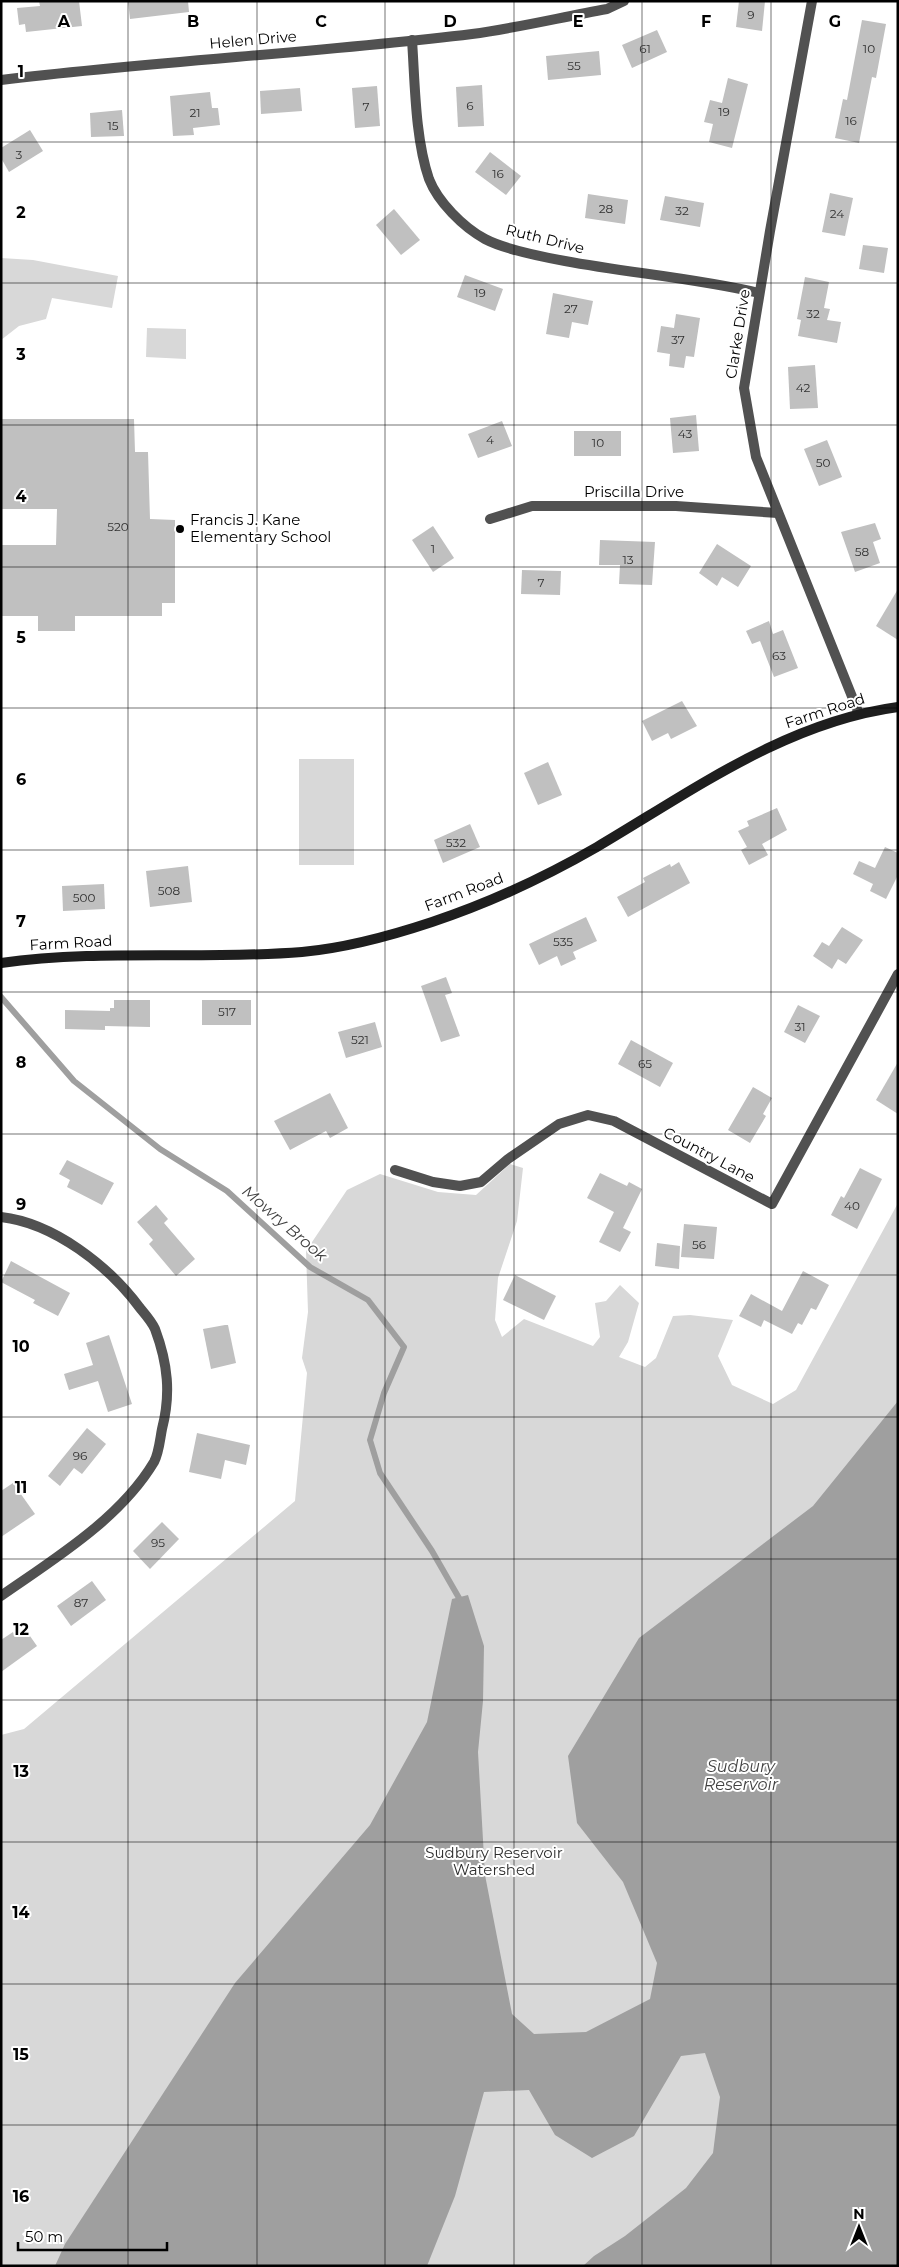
<svg xmlns="http://www.w3.org/2000/svg" width="899" height="2267" font-family="Montserrat,sans-serif">
<style>
.green{fill:#d8d8d8}
.water{fill:#9f9f9f}
.lines{fill:none;stroke-linecap:round;stroke-linejoin:round}
.stream{stroke:#9f9f9f;stroke-width:6}
.building{fill:#c0c0c0}
.street{stroke:#515151;stroke-width:10}
.secondary{stroke:#1e1e1e;stroke-width:10}
.grid{fill:none;stroke:#000;stroke-width:1;stroke-opacity:0.55}
.poi-dot{fill:#000;stroke:#fff;stroke-width:2}
.labels{text-anchor:middle;stroke-width:4;stroke-linejoin:round;paint-order:stroke}
.number-label{font-size:12px;fill:#303030}
.street-label{font-size:15px;fill:#000;stroke:#fff}
.poi-label{font-size:15px;fill:#000;stroke:#fff;text-anchor:start}
.park-label{font-size:15px;fill:#2f2f2f;stroke:#fff}
.water-label{font-size:16px;font-style:italic;fill:#404040;stroke:#fff}
.grid-label{font-size:16px;text-anchor:middle;font-weight:bold;fill:#000;stroke:#fff;stroke-width:4;stroke-linejoin:round;paint-order:stroke}
</style>
<rect width="100%" height="100%" fill="#fff"/>
<g class="green">
<path d="M1,258L33,260L118,276L112,308L52,298L46,319L19,326L1,340Z"/>
<path d="M147,328L186,329V359L146,357Z"/>
<rect x="299" y="759" width="55" height="106"/>
<path d="M510,1164L523,1168L517,1221L498,1278L495,1320L502,1337L524,1319L593,1346L600,1337L595,1303L606,1301L620,1285L639,1303L628,1342L619,1357L645,1367L656,1358L673,1316L690,1315L733,1320L718,1356L732,1385L773,1404L796,1390L898,1203V2266H1V1735L24,1729L295,1501L307,1373L302,1358L308,1312L306,1251L347,1190L380,1174L438,1192L476,1195Z"/>
</g>
<path class="water" d="M898,1401V2266H583L594,2256L625,2236L686,2188L713,2153L720,2097L705,2053L681,2056L634,2136L592,2158L555,2135L529,2090L484,2092L455,2196L427,2266H55L65,2244L235,1983L370,1825L427,1722L452,1599L468,1595L484,1646L483,1701L478,1752L485,1875L512,2014L534,2034L586,2032L650,1999L657,1963L623,1882L577,1823L568,1756L639,1638L813,1506Z"/>
<g class="lines">
<path class="stream" d="M1,997L74,1081L160,1149L227,1191L310,1267L368,1300L404,1347L384,1393L370,1440L380,1473L432,1551L459,1598"/>
</g>
<g class="building">
<path d="M39,1H79L82,26L26,32L25,24L19,25L17,8L40,6Z"/>
<path d="M128,1H188L189,12L130,19Z"/>
<path d="M739,1H765L762,31L736,27Z"/>
<path d="M862,20L886,24L876,78L872,77L859,143L835,138L843,99L847,100Z"/>
<path d="M657,30L667,52L632,68L622,45Z"/>
<path d="M599,51L601,75L548,80L546,56Z"/>
<path d="M728,78L748,84L732,148L709,142L713,124L704,122L710,100L722,103Z"/>
<path d="M482,85L484,126L458,127L456,87Z"/>
<path d="M377,86L380,126L355,128L352,88Z"/>
<path d="M300,88L302,111L261,114L260,91Z"/>
<path d="M210,92L212,108H218L220,125L193,128L194,135L173,136L170,96Z"/>
<path d="M122,110L124,136L91,137L90,113Z"/>
<path d="M30,130L43,151L9,172L1,158V148Z"/>
<path d="M490,152L521,176L506,195L475,172Z"/>
<path d="M830,193L853,198L845,236L822,232Z"/>
<path d="M588,194L628,200L625,224L585,218Z"/>
<path d="M665,196L704,203L700,227L660,220Z"/>
<path d="M394,209L420,240L401,255L376,225Z"/>
<path d="M863,245L888,248L884,273L859,269Z"/>
<path d="M465,275L503,289L495,311L457,297Z"/>
<path d="M805,277L829,282L824,308L830,309L827,320L841,322L837,343L798,336L801,320L797,319Z"/>
<path d="M553,293L593,301L588,325L572,322L569,338L546,334Z"/>
<path d="M676,314L700,318L694,357L686,356L684,368L669,366L670,354L657,352L661,326L674,328Z"/>
<path d="M815,365L818,408L790,409L788,367Z"/>
<path d="M696,415L699,451L673,453L670,418Z"/>
<path d="M1,419H134L135,452H148L150,519L175,520V603H162V616H75V631H38V616H1V545H56L57,509H1Z"/>
<path d="M502,421L512,446L478,458L468,434Z"/>
<rect x="574" y="431" width="47" height="25"/>
<path d="M827,440L842,477L819,486L804,449Z"/>
<path d="M875,523L881,539L873,542L880,563L855,572L841,532Z"/>
<path d="M433,526L454,558L433,572L412,540Z"/>
<path d="M600,540L655,542L652,585L619,584L620,565H599Z"/>
<path d="M717,544L751,566L738,587L722,577L717,586L699,573Z"/>
<path d="M522,570L561,571L560,595L521,594Z"/>
<path d="M898,589V640L876,626Z"/>
<path d="M769,621L773,634L783,630L798,668L774,677L760,641L752,644L746,631Z"/>
<path d="M682,701L697,726L671,739L668,733L652,741L642,721Z"/>
<path d="M548,762L562,795L538,805L524,773Z"/>
<path d="M777,808L787,830L762,844L768,855L749,865L741,850L747,847L738,831L749,826L747,821Z"/>
<path d="M470,824L480,847L443,863L434,840Z"/>
<path d="M885,847L898,853V875L886,899L870,891L873,884L853,874L859,861L875,868Z"/>
<path d="M679,862L690,883L628,917L617,897L645,882L643,878L670,864L671,867Z"/>
<path d="M188,866L192,902L150,907L146,871Z"/>
<path d="M104,884L105,909L63,911L62,886Z"/>
<path d="M586,917L597,941L573,952L576,959L561,966L557,956L539,965L529,944Z"/>
<path d="M842,927L863,940L846,964L838,959L832,969L813,956L822,942L829,946Z"/>
<path d="M446,977L452,993L445,995L460,1036L441,1042L421,986Z"/>
<path d="M114,1000H150V1027L105,1026V1030L65,1029V1010L110,1011V1008H114Z"/>
<rect x="202" y="1000" width="49" height="25"/>
<path d="M798,1005L820,1016L805,1043L784,1032Z"/>
<path d="M375,1022L382,1047L346,1058L338,1032Z"/>
<path d="M631,1040L673,1063L660,1087L618,1064Z"/>
<path d="M898,1062V1114L876,1100Z"/>
<path d="M753,1087L772,1098L763,1114L766,1116L750,1143L728,1130Z"/>
<path d="M330,1093L348,1128L330,1138L326,1131L290,1150L274,1121Z"/>
<path d="M67,1160L114,1183L102,1205L67,1187L70,1180L59,1174Z"/>
<path d="M860,1168L882,1179L857,1229L831,1215L841,1196L844,1198Z"/>
<path d="M600,1173L627,1186L629,1182L642,1189L623,1228L631,1232L620,1252L599,1242L614,1212L587,1198Z"/>
<path d="M156,1205L168,1219L164,1223L195,1259L176,1276L149,1244L153,1240L137,1222Z"/>
<path d="M684,1224L717,1227L714,1259L681,1257Z"/>
<path d="M657,1243L680,1246L679,1269L655,1266Z"/>
<path d="M11,1261L70,1293L58,1316L33,1303L35,1300L1,1282Z"/>
<path d="M803,1271L829,1285L816,1310L811,1308L802,1325L798,1323L792,1334L764,1320L761,1327L739,1316L751,1294L782,1311Z"/>
<path d="M515,1275L556,1296L544,1320L503,1300Z"/>
<path d="M225,1325H228L236,1363L211,1369L203,1329Z"/>
<path d="M109,1335L132,1404L108,1412L98,1381L69,1390L64,1374L93,1365L86,1343Z"/>
<path d="M87,1428L106,1444L82,1474L74,1468L60,1486L48,1476Z"/>
<path d="M197,1433L250,1445L246,1465L225,1460L221,1479L189,1472Z"/>
<path d="M13,1483L35,1514L1,1537V1491Z"/>
<path d="M162,1522L179,1539L150,1569L133,1551Z"/>
<path d="M92,1581L106,1600L71,1626L57,1606Z"/>
<path d="M25,1629L37,1646L1,1672V1640L13,1632L15,1636Z"/>
</g>
<g class="lines">
<g class="street">
<path d="M812,1L770,231L744,388L756,457L859,714"/>
<path d="M412,40C415,83 415,138 429,179C438,202 463,227 485,239C504,249 543,257 565,261C629,273 695,278 759,293"/>
<path d="M1,80C158,61 316,53 472,34C517,28 562,17 607,9L624,1"/>
<path d="M490,519L532,506H676L778,513"/>
<path d="M395,1170L433,1182L460,1186L481,1182L508,1159L559,1124L588,1115L614,1121L772,1204L898,974"/>
<path d="M1,1217C54,1223 109,1266 140,1308C145,1314 152,1322 155,1329C168,1364 171,1394 162,1429C160,1439 159,1453 154,1462C120,1519 54,1559 1,1596"/>
</g>
<path class="secondary" d="M1,963C101,949 202,960 302,952C346,948 390,936 432,922C489,903 545,877 597,847C692,791 786,722 898,707"/>
</g>
<path class="grid" d="M128,1V2266M257,1V2266M385,1V2266M514,1V2266M642,1V2266M771,1V2266M1,142H898M1,283H898M1,425H898M1,567H898M1,708H898M1,850H898M1,992H898M1,1134H898M1,1275H898M1,1417H898M1,1559H898M1,1700H898M1,1842H898M1,1984H898M1,2125H898"/>
<circle class="poi-dot" cx="180" cy="529" r="5"/>
<g class="labels">
<g class="number-label">
<text x="751" y="19">9</text>
<text x="645" y="53">61</text>
<text x="869" y="53">10</text>
<text x="574" y="70">55</text>
<text x="470" y="110">6</text>
<text x="366" y="111">7</text>
<text x="724" y="116">19</text>
<text x="195" y="117">21</text>
<text x="851" y="125">16</text>
<text x="113" y="130">15</text>
<text x="19" y="159">3</text>
<text x="498" y="178">16</text>
<text x="606" y="213">28</text>
<text x="682" y="215">32</text>
<text x="837" y="218">24</text>
<text x="480" y="297">19</text>
<text x="571" y="313">27</text>
<text x="813" y="318">32</text>
<text x="678" y="344">37</text>
<text x="803" y="392">42</text>
<text x="685" y="438">43</text>
<text x="490" y="444">4</text>
<text x="598" y="447">10</text>
<text x="823" y="467">50</text>
<text x="118" y="531">520</text>
<text x="433" y="553">1</text>
<text x="862" y="556">58</text>
<text x="628" y="564">13</text>
<text x="541" y="587">7</text>
<text x="779" y="660">63</text>
<text x="456" y="847">532</text>
<text x="169" y="895">508</text>
<text x="84" y="902">500</text>
<text x="563" y="946">535</text>
<text x="227" y="1016">517</text>
<text x="800" y="1031">31</text>
<text x="360" y="1044">521</text>
<text x="645" y="1068">65</text>
<text x="852" y="1210">40</text>
<text x="699" y="1249">56</text>
<text x="80" y="1460">96</text>
<text x="158" y="1547">95</text>
<text x="81" y="1607">87</text>
</g>
<g class="street-label">
<text transform="translate(253 40) rotate(-5)" y="5">Helen Drive</text>
<text transform="translate(545 239) rotate(14)" y="5">Ruth Drive</text>
<text transform="translate(738 334) rotate(-81)" y="5">Clarke Drive</text>
<text x="634" y="497">Priscilla Drive</text>
<text transform="translate(825 711) rotate(-18)" y="5">Farm Road</text>
<text transform="translate(464 892) rotate(-21)" y="5">Farm Road</text>
<text transform="translate(71 943) rotate(-3)" y="5">Farm Road</text>
<text transform="translate(709 1155) rotate(28)" y="5">Country Lane</text>
</g>
<g class="poi-label">
<text x="190" y="525">Francis J. Kane<tspan x="190" dy="17">Elementary School</tspan></text>
</g>
<g class="park-label">
<text x="494" y="1858">Sudbury Reservoir<tspan x="494" dy="17">Watershed</tspan></text>
</g>
<g class="water-label">
<text transform="translate(285 1223) rotate(41)" y="6">Mowry Brook</text>
<text x="741" y="1772">Sudbury<tspan x="741" dy="18">Reservoir</tspan></text>
</g>
</g>
<g class="grid-label">
<text x="64" y="27">A</text>
<text x="193" y="27">B</text>
<text x="321" y="27">C</text>
<text x="450" y="27">D</text>
<text x="578" y="27">E</text>
<text x="706" y="27">F</text>
<text x="835" y="27">G</text>
<text x="21" y="77">1</text>
<text x="21" y="218">2</text>
<text x="21" y="360">3</text>
<text x="21" y="502">4</text>
<text x="21" y="643">5</text>
<text x="21" y="785">6</text>
<text x="21" y="927">7</text>
<text x="21" y="1068">8</text>
<text x="21" y="1210">9</text>
<text x="21" y="1352">10</text>
<text x="21" y="1493">11</text>
<text x="21" y="1635">12</text>
<text x="21" y="1777">13</text>
<text x="21" y="1918">14</text>
<text x="21" y="2060">15</text>
<text x="21" y="2202">16</text>
</g>
<rect width="899" height="2267" fill="none" stroke="#000000" stroke-width="5"/>
<g transform="translate(859 2227)" stroke="#ffffff" stroke-width="4" paint-order="stroke">
<path d="M0-4L9 19L0 12L-9 19Z" fill="#000000"/>
<text y="-8" font-size="14" font-weight="bold" text-anchor="middle" fill="#000000">N</text>
</g>
<path d="M18 2242v8h149v-8" fill="none" stroke="#000000" stroke-width="2.5"/>
<text x="25" y="2242" font-size="15" fill="#000000" stroke="#ffffff" stroke-width="4" paint-order="stroke">50 m</text>
</svg>
